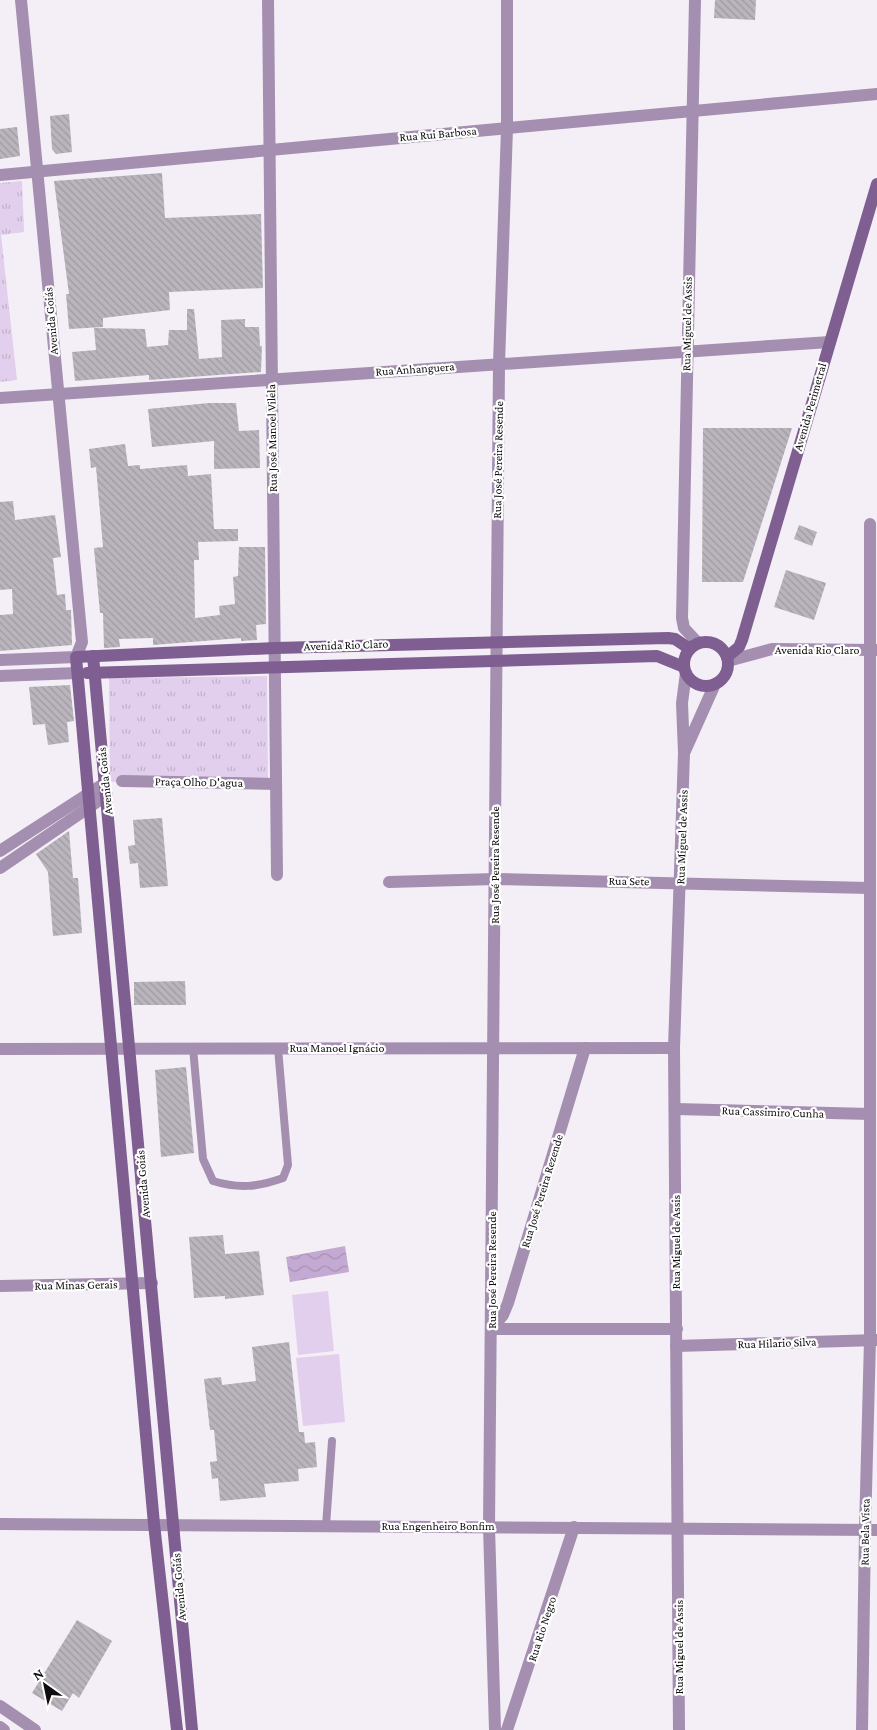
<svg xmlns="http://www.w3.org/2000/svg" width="877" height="1730" font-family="'Crimson Pro',serif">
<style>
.grass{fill:url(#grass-tufts)}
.garden{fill:#e2cfed}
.water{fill:url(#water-waves)}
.building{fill:url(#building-back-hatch)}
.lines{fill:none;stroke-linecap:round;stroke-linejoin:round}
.lane{stroke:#a48fb1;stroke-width:8}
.street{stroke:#a48fb1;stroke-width:12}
.secondary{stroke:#7f5f91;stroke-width:12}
.labels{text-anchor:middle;stroke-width:4.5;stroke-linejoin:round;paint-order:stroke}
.street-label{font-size:12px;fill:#0f0d0f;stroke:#fff}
</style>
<defs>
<pattern id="grass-tufts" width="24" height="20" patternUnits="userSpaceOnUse" patternTransform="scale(1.25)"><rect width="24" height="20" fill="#e2cfed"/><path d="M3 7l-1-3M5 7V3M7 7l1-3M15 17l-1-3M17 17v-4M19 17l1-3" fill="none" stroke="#c1b1ca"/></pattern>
<pattern id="water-waves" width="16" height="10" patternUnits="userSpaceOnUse" patternTransform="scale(1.25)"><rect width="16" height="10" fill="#c4aad2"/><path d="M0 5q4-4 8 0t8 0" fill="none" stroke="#a791b3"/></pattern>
<pattern id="building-back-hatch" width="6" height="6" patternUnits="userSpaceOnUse" patternTransform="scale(1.25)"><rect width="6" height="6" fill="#bab5bd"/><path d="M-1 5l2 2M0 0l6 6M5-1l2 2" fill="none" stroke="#9f9aa1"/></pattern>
</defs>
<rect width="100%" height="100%" fill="#f4eff6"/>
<g class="grass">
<path d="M22,181L24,232L1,235L17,380L0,382V183Z"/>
<path d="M267,676L268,780L110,782L109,678Z"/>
</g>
<g class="garden">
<path d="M328,1291L334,1351L298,1355L292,1295Z"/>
<path d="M339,1354L345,1422L303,1426L296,1358Z"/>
</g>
<path class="water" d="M345,1246L349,1272L290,1282L286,1257Z"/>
<g class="building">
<path d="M715,0H756L755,20L714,18Z"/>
<path d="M69,114L72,152L56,154L52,149L50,116Z"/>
<path d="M17,127L20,156L0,159V129Z"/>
<path d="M162,173L165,218L261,214L263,288L169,292L170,310L103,318V327L69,329L66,294H69L54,181Z"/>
<path d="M187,309H194L199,359L222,357L221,320L245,319V327H259L260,346H262L261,372L149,380V375L75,381L72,352L96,350L94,328L145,329L147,347L168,345L169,330H187Z"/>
<path d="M209,403H236L239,431L259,430L260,468L214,469V441L152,447L148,409Z"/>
<path d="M703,428H792L743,582H702Z"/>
<path d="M125,444L128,466L140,465V469L187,465L188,476L211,474L214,529H238V541L198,542L199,560H194L195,618L220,615L219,606L235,604L233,577L238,576L239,547H265L266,624L256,625L257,640L241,641V638L153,645V638L119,639L120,647L104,648L103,613H100L94,548L103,547L96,467L91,468L89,449Z"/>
<path d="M13,501L15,520L55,515L61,557L53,558L57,595L65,594L66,610H71L72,645L0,651V615L13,614L12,589L0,590V502Z"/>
<path d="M799,525L817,532L812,546L794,539Z"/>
<path d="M786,570L826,583L814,620L774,607Z"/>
<path d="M70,685L74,721L67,722L69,742L48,745L45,724L33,725L29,687Z"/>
<path d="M162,818L168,886L140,888L138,863L130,864L128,846L135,845L133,820Z"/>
<path d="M69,831L73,878H78L82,933L53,936L48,872L36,854Z"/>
<path d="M185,981L186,1005H134V982Z"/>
<path d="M186,1067L194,1153L161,1157L155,1070Z"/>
<path d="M223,1235L225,1254L259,1251L264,1295L225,1299V1296L194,1298L189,1237Z"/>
<path d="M289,1342L299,1432H304L305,1443L315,1442L317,1467L298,1469L299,1481L264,1484L266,1497L220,1501L218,1478L212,1479L210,1462L217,1461L214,1430H210L204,1379L221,1377L222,1385L256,1381L252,1347Z"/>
<path d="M77,1620L112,1641L79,1698L73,1693L62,1711L32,1693Z"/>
</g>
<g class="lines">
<g class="lane">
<path d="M193,1048L203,1159L213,1181C239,1189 258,1187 283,1178L288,1165L278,1048"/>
<path d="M326,1526L332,1441"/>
</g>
<g class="street">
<path d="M268,0L277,875"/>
<path d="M695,0L682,618L684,628L698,643"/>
<path d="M0,175L877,94"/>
<path d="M0,398L830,342"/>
<path d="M0,660L76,657L82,642L21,0"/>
<path d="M728,661L772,649L877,650"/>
<path d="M0,676L77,673"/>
<path d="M685,751L715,684"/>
<path d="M122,781L276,784"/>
<path d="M0,851L105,783"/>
<path d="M0,868L107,795"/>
<path d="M389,882L495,879L869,888"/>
<path d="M0,1049L674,1048"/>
<path d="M676,1109L870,1114"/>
<path d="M0,1286L152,1283"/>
<path d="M491,1329L503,1315L508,1303L585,1048"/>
<path d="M491,1329H677"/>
<path d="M676,1346L877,1340"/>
<path d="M0,1524L877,1530"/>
<path d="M0,1706L35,1730"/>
<path d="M0,1727L4,1730"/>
<path d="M495,1730L489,1527L499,364L507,128V0"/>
<path d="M507,1730L574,1527"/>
<path d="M679,1730L674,1048L684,753L682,703L686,673"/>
<path d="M862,1730L865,1530L870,1340V524"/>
</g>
<g class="secondary">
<circle cx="706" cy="664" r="22"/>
<path d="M93,656L192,1730"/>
<path d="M727,657L739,647L742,640L877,184"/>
<path d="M87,673L657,656L684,667"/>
<path d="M177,1730L154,1524L76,657L275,648L668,638L675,639L690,649"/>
</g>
</g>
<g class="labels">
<g class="street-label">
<text transform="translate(438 134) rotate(-5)" y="4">Rua Rui Barbosa</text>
<text transform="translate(51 321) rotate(-95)" y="4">Avenida Goiás</text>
<text transform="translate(687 324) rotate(-89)" y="4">Rua Miguel de Assis</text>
<text transform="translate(415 369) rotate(-4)" y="4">Rua Anhanguera</text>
<text transform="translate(810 407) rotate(-74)" y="4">Avenida Perimetral</text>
<text transform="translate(272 438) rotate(-91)" y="4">Rua José Manoel Vilela</text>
<text transform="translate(498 460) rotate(-89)" y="4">Rua José Pereira Resende</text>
<text transform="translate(346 645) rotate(-2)" y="4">Avenida Rio Claro</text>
<text x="817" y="654">Avenida Rio Claro</text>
<text transform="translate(105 781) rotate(-96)" y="4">Avenida Goiás</text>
<text transform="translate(199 782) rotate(1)" y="4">Praça Olho D'agua</text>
<text transform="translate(682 837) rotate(-88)" y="4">Rua Miguel de Assis</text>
<text transform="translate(495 865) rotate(-90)" y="4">Rua José Pereira Resende</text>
<text transform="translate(629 881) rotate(1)" y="4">Rua Sete</text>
<text x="337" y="1052">Rua Manoel Ignácio</text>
<text transform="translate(773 1112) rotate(2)" y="4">Rua Cassimiro Cunha</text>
<text transform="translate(143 1184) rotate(-95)" y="4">Avenida Goiás</text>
<text transform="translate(542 1191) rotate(-73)" y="4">Rua José Pereira Rezende</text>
<text transform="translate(676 1242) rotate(-90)" y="4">Rua Miguel de Assis</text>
<text transform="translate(492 1270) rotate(-90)" y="4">Rua José Pereira Resende</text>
<text transform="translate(76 1285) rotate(-1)" y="4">Rua Minas Gerais</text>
<text transform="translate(777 1343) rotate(-2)" y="4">Rua Hilario Silva</text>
<text x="438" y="1530">Rua Engenheiro Bonfim</text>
<text transform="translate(865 1532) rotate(-89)" y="4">Rua Bela Vista</text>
<text transform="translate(179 1587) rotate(-95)" y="4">Avenida Goiás</text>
<text transform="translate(542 1629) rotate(-72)" y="4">Rua Rio Negro</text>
<text transform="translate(679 1647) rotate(-90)" y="4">Rua Miguel de Assis</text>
</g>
</g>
<g transform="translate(45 1685) rotate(327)" stroke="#ffffff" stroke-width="4" paint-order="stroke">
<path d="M0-4L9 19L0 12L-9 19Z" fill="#0f0d0f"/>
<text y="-8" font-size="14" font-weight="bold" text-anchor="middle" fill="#0f0d0f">N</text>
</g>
</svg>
